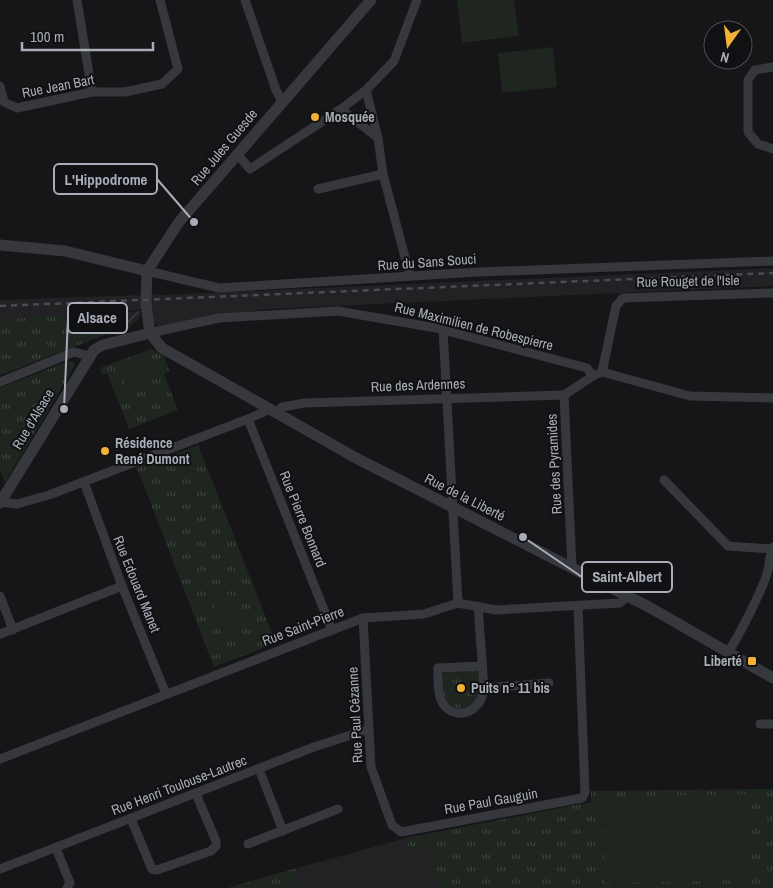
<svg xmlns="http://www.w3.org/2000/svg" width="773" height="888" font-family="'Archivo Narrow',sans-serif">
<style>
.built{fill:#222225}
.industrial{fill:url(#industrial-furrows)}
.grass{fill:url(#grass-tufts)}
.park{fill:#1e261f}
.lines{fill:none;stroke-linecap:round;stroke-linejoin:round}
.minor{stroke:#37383d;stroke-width:9}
.tertiary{stroke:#37383d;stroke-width:11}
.rail{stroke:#4a4c52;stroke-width:2.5;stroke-dasharray:6 5;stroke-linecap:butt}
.poi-dot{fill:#f2b134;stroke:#111113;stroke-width:2}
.labels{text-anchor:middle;stroke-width:4;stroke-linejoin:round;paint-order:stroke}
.street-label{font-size:14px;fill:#a8adb8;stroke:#111113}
.poi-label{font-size:14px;font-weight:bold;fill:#a8adb8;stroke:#111113;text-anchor:start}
.leader{fill:none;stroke:#a8adb8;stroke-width:2}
.callout-dot{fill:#a8adb8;stroke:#111113;stroke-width:2}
.callout{fill:#111113;stroke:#a8adb8;stroke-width:2}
.callout-label{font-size:15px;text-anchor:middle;font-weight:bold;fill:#a8adb8}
</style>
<defs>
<pattern id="industrial-furrows" width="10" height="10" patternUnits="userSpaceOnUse" patternTransform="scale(1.25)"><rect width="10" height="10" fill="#222225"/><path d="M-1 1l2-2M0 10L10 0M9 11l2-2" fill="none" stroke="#3f3f43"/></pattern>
<pattern id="grass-tufts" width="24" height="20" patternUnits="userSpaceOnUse" patternTransform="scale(1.25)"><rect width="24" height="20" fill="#1e261f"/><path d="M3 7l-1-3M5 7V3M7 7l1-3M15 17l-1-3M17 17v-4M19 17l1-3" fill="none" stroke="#3c433d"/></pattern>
</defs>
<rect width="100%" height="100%" fill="#161618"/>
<g class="built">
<path d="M773,268V286L268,309L216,315L160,329L142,309L105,314L0,319V300L140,295L141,298L152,294L161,295Z"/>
<path d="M406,838L409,850L431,845L438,888H299L297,868Z"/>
</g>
<path class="industrial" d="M141,311L140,318L126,330L110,333L105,314Z"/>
<g class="grass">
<path d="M105,314L110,333L0,375V319Z"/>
<path d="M151,349L164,356L169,371L164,374L178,410L129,429L107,373L102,375L100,368Z"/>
<path d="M69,361L74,362L75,365L5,482L0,470V388Z"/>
<path d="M198,445L276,643L214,667L137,468Z"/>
<path d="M479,670C479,678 481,687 480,694C474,722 435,709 443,674L447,671Z"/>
<path d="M773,789V888H438L431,846L409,850L406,838L591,802V791Z"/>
<path d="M297,868L299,888H227Z"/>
</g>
<g class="park">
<path d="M457,0H514L519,36L462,43Z"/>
<path d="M553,47L557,87L502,93L498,53Z"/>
<path d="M145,360L153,383L129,392L120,370Z"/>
<path d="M231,594L243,626L224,633L212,601Z"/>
<path d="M747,794L749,880L604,883L602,797Z"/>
</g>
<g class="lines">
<g class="minor">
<path d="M77,0L92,92"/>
<path d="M245,0L276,90L282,102"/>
<path d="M773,67L755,70L748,80V132L758,144L773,149"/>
<path d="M0,86L4,102L17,108L92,92H125L162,84L178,69L160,0"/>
<path d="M366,90L378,138L383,174L410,276"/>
<path d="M341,109L378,138"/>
<path d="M237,154L250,169L341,109L366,90L394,61L417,0"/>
<path d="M318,189L383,174"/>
<path d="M147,271L219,288L478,272L773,261"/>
<path d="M443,330L458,603"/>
<path d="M150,333L219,318L338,311L436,328L587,368L593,376L602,372"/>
<path d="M602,372L616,306L623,298L773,293"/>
<path d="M602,372L690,396L773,398"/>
<path d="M0,382L74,352L89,356"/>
<path d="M276,413L282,407L305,403L564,395"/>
<path d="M248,419L332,630"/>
<path d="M664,480L728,546L773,549"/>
<path d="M84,482L122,586L166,694"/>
<path d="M0,502L17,504L49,495L248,419L264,412L267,408"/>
<path d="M572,567L564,395L593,376"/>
<path d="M0,596L13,630"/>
<path d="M478,606L484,688C482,714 452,723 441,700C437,691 438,678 438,668L482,666"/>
<path d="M363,618L371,767L392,825L401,832L582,798L585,793L578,606"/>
<path d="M0,634L122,586"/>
<path d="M728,652C738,638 764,587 768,570C770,561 769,556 773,547"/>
<path d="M484,688L549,683"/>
<path d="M760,724H773"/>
<path d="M0,759L363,618L424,614L458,603L496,610L620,603L629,595"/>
<path d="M259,769L283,831"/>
<path d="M131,819L152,869L157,870L211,851L216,846V841L196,794"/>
<path d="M248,844L338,809"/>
<path d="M56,848L70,883L67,888"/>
<path d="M0,869L314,747L369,729"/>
</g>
<g class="tertiary">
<path d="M371,0L179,222L147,271L146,304L150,333L162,348L356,458L649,607L773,678"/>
<path d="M0,245L65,251L147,271"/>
<path d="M0,503L94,350L103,345L150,333"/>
</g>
<path class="rail" d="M0,306L773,273"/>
</g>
<g class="poi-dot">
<circle cx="315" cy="117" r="5"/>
<circle cx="105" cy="451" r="5"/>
<rect x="747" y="656" width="10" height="10" rx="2.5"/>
<circle cx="461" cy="688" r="5"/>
</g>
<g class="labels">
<g class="street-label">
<text transform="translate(58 86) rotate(-11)" y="5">Rue Jean Bart</text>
<text transform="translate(224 147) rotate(-50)" y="5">Rue Jules Guesde</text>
<text transform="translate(427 262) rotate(-4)" y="5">Rue du Sans Souci</text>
<text transform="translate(688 281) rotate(-1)" y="5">Rue Rouget de l'Isle</text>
<text transform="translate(474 326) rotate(14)" y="5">Rue Maximilien de Robespierre</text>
<text transform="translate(418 385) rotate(-2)" y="5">Rue des Ardennes</text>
<text transform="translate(33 419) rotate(-59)" y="5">Rue d'Alsace</text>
<text transform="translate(554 464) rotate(-93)" y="5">Rue des Pyramides</text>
<text transform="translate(465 497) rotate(27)" y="5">Rue de la Liberté</text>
<text transform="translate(303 519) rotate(68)" y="5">Rue Pierre Bonnard</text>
<text transform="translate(137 584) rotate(68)" y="5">Rue Edouard Manet</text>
<text transform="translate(303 626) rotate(-21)" y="5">Rue Saint-Pierre</text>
<text transform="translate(355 715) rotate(-93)" y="5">Rue Paul Cézanne</text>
<text transform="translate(179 785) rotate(-21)" y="5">Rue Henri Toulouse-Lautrec</text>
<text transform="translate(491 801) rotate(-10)" y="5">Rue Paul Gauguin</text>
</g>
<g class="poi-label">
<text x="325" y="122">Mosquée</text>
<text x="115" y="448">Résidence<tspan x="115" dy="16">René Dumont</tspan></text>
<text x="742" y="666" text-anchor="end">Liberté</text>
<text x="471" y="693">Puits n° 11 bis</text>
</g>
</g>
<path class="leader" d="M194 222L157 179M64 409L68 318M523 537L582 577"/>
<g class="callout-dot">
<circle cx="194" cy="222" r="5"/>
<circle cx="64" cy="409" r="5"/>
<circle cx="523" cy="537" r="5"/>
</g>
<g class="callout">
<rect x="54" y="164" width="103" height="30" rx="5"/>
<rect x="68" y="303" width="59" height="30" rx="5"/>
<rect x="582" y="562" width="90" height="30" rx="5"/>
</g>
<g class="callout-label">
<text x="106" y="185">L'Hippodrome</text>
<text x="97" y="323">Alsace</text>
<text x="627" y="582">Saint-Albert</text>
</g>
<g transform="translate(728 45) rotate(194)"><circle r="24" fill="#111113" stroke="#4d4f55"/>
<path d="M0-4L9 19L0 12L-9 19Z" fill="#f2b134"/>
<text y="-8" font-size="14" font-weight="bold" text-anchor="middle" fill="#a8adb8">N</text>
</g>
<path d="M22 42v8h131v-8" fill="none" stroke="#a8adb8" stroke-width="2.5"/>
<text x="30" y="42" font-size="15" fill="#a8adb8" stroke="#111113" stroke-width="4" paint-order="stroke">100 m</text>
</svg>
